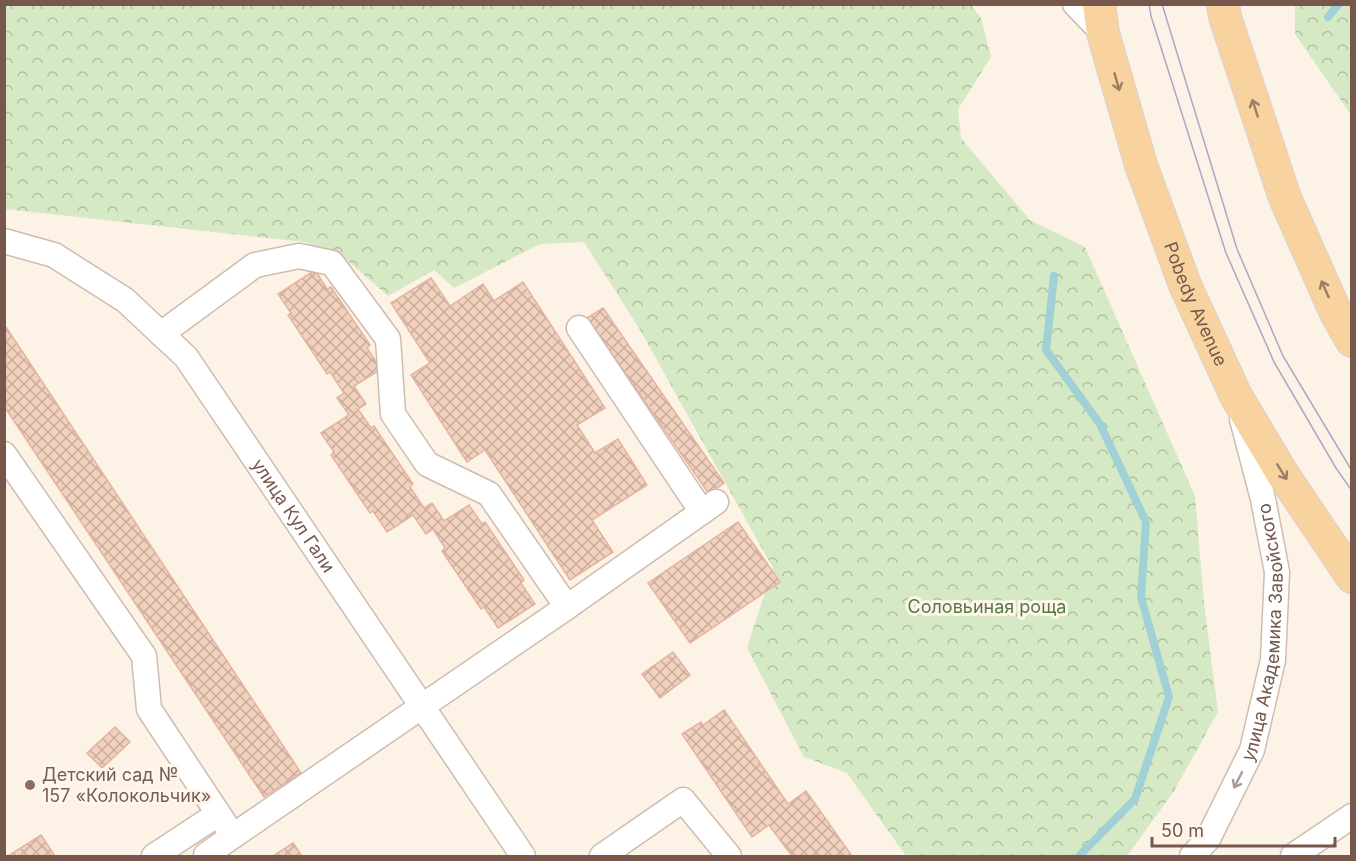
<svg xmlns="http://www.w3.org/2000/svg" width="1356" height="861" font-family="Inter,sans-serif">
<style>
.forest{fill:url(#forest-crowns)}
.lines{fill:none;stroke-linecap:round;stroke-linejoin:round}
.stream{stroke:#a1d1d7;stroke-width:8}
.building{fill:url(#building-cross-hatch);stroke:#e3b59e;stroke-width:1.5}
.minor-casing{stroke:#d0bcaf;stroke-width:27}
.major-casing{stroke:#d8d0cd;stroke-width:34}
.minor{stroke:#fff;stroke-width:24}
.major{stroke:#f9d39f;stroke-width:32}
.tram{stroke:#b4a4c6;stroke-width:1.5}
.oneway{stroke:#9d7d64}
.oneway2{stroke:#ac9b93}
.education-dot{fill:#8d6e63;stroke:#fff6ec;stroke-width:2}
.labels{text-anchor:middle;stroke-width:6;stroke-linejoin:round;paint-order:stroke}
.street-label{font-size:18px;fill:#75584b;stroke:#fff6ec}
.park-label{font-size:18px;fill:#567a42;stroke:#fff6ec}
.education-label{font-size:18px;fill:#785e54;stroke:#fff6ec;text-anchor:start}
</style>
<defs>
<pattern id="forest-crowns" width="20" height="18" patternUnits="userSpaceOnUse" patternTransform="scale(1.5)"><rect width="20" height="18" fill="#d5e9c4"/><path d="M2 6a3 3 0 1 1 6 0M12 15a3 3 0 1 1 6 0" fill="none" stroke="#b1c0a1"/></pattern>
<pattern id="building-cross-hatch" width="8" height="8" patternUnits="userSpaceOnUse" patternTransform="scale(1.5)"><rect width="8" height="8" fill="#f1d0be"/><path d="M0 0l8 8M0 8l8-8" fill="none" stroke="#c8ac9c"/></pattern>
</defs>
<rect width="100%" height="100%" fill="#fcf2e6"/>
<g class="forest">
<path d="M5,5H971L981,18L991,57L958,109L961,138L1030,220L1085,247L1195,496L1204,603L1218,712L1174,791L1127,856H906L847,773L804,757L747,648L773,568L639,328L584,242L540,244L454,288L434,270L388,296L340,254L304,242L5,209Z"/>
<path d="M1295,5H1351V115L1295,34Z"/>
</g>
<g class="lines">
<g class="stream">
<path d="M1328,17L1339,4"/>
<path d="M1054,276L1046,350L1100,424L1146,522L1141,597L1169,697L1135,799L1079,856"/>
</g>
</g>
<g class="building">
<path d="M315,270L327,289L331,287L370,345L367,348L381,369L354,386L366,404L358,409L371,428L374,426L413,484L410,487L424,508L432,503L444,521L469,505L482,524L485,522L524,580L521,583L535,604L498,628L484,607L481,609L442,551L445,548L433,529L426,534L413,515L387,532L373,511L370,513L331,455L334,452L321,433L349,415L337,398L344,393L330,372L327,374L288,315L291,313L278,294Z"/>
<path d="M431,278L450,306L483,284L494,301L523,282L605,408L577,425L595,453L618,439L647,485L592,520L613,552L570,580L485,450L467,462L411,375L430,363L391,303Z"/>
<path d="M603,308L724,483L709,494L587,318Z"/>
<path d="M4,324L301,773L264,797L4,406Z"/>
<path d="M738,522L780,582L690,643L648,583Z"/>
<path d="M673,652L690,675L660,698L642,674Z"/>
<path d="M724,710L788,804L806,791L852,856H792L769,825L752,837L682,734L701,722L703,725Z"/>
<path d="M115,727L130,742L102,768L87,753Z"/>
<path d="M41,835L55,856H8Z"/>
<path d="M293,843L302,856H273Z"/>
</g>
<g class="lines">
<g class="minor-casing">
<g id="minor">
<path d="M1075,4L1103,33"/>
<path id="s1" d="M4,241L54,255L125,300L186,357L523,856"/>
<path d="M579,328L702,512"/>
<path d="M4,454L144,656L149,709L233,836L567,607L489,494L427,464L393,414L388,339L332,263L299,256L255,265L161,334"/>
<path d="M567,607L716,502"/>
<path d="M154,856L218,814"/>
<path d="M207,856L206,855L233,836"/>
<path d="M602,856L683,800L729,856"/>
<path id="s2" d="M1192,856L1208,839L1252,750L1273,660L1277,572L1263,499L1242,419"/>
<path d="M1293,856L1352,816"/>
</g>
</g>
<g class="major-casing">
<g id="major">
<path id="s3" d="M1099,4L1103,33L1141,165L1185,285L1236,396L1282,473L1352,577"/>
<path d="M1223,4L1225,17L1285,198L1336,313L1352,341"/>
</g>
</g>
<use href="#minor" class="minor"/>
<use href="#major" class="major"/>
<g class="tram">
<path d="M1149,4L1151,16L1226,253L1274,362L1336,468L1352,491"/>
<path d="M1162,4L1237,249L1283,356L1352,471"/>
</g>
</g>
<defs><path id="oneway-shaft" d="M-6 0H5M1.5-3L5.5 0L1.5 3" fill="none" stroke-width="1.6" stroke-linecap="round" stroke-linejoin="round" transform="scale(1.5)"/></defs>
<g class="oneway">
<use href="#oneway-shaft" transform="translate(1117 82) rotate(74)"/>
<use href="#oneway-shaft" transform="translate(1255 108) rotate(-108)"/>
<use href="#oneway-shaft" transform="translate(1325 289) rotate(-114)"/>
<use href="#oneway-shaft" transform="translate(1282 472) rotate(58)"/>
</g>
<use class="oneway2" href="#oneway-shaft" transform="translate(1238 780) rotate(117)"/>
<circle class="education-dot" cx="30" cy="785" r="6"/>
<g class="labels">
<g class="street-label">
<text dy="6" stroke="none"><textPath href="#s3" startOffset="316">Pobedy Avenue</textPath></text>
<text dy="6" stroke="none"><textPath href="#s1" startOffset="411">улица Кул Гали</textPath></text>
<text dy="6" stroke="none"><textPath href="#s2" startOffset="242">улица Академика Завойского</textPath></text>
</g>
<g class="park-label">
<text x="987" y="613">Соловьиная роща</text>
</g>
<g class="education-label">
<text x="42" y="781">Детский сад №<tspan x="42" dy="21">157 «Колокольчик»</tspan></text>
</g>
</g>
<rect width="1356" height="861" fill="none" stroke="#75584b" stroke-width="12"/>
<path d="M1152 837v9h183v-9" fill="none" stroke="#75584b" stroke-width="3"/>
<text x="1161" y="837" font-size="18" fill="#75584b" stroke="#fff6ec" stroke-width="4.5" paint-order="stroke">50 m</text>
</svg>
